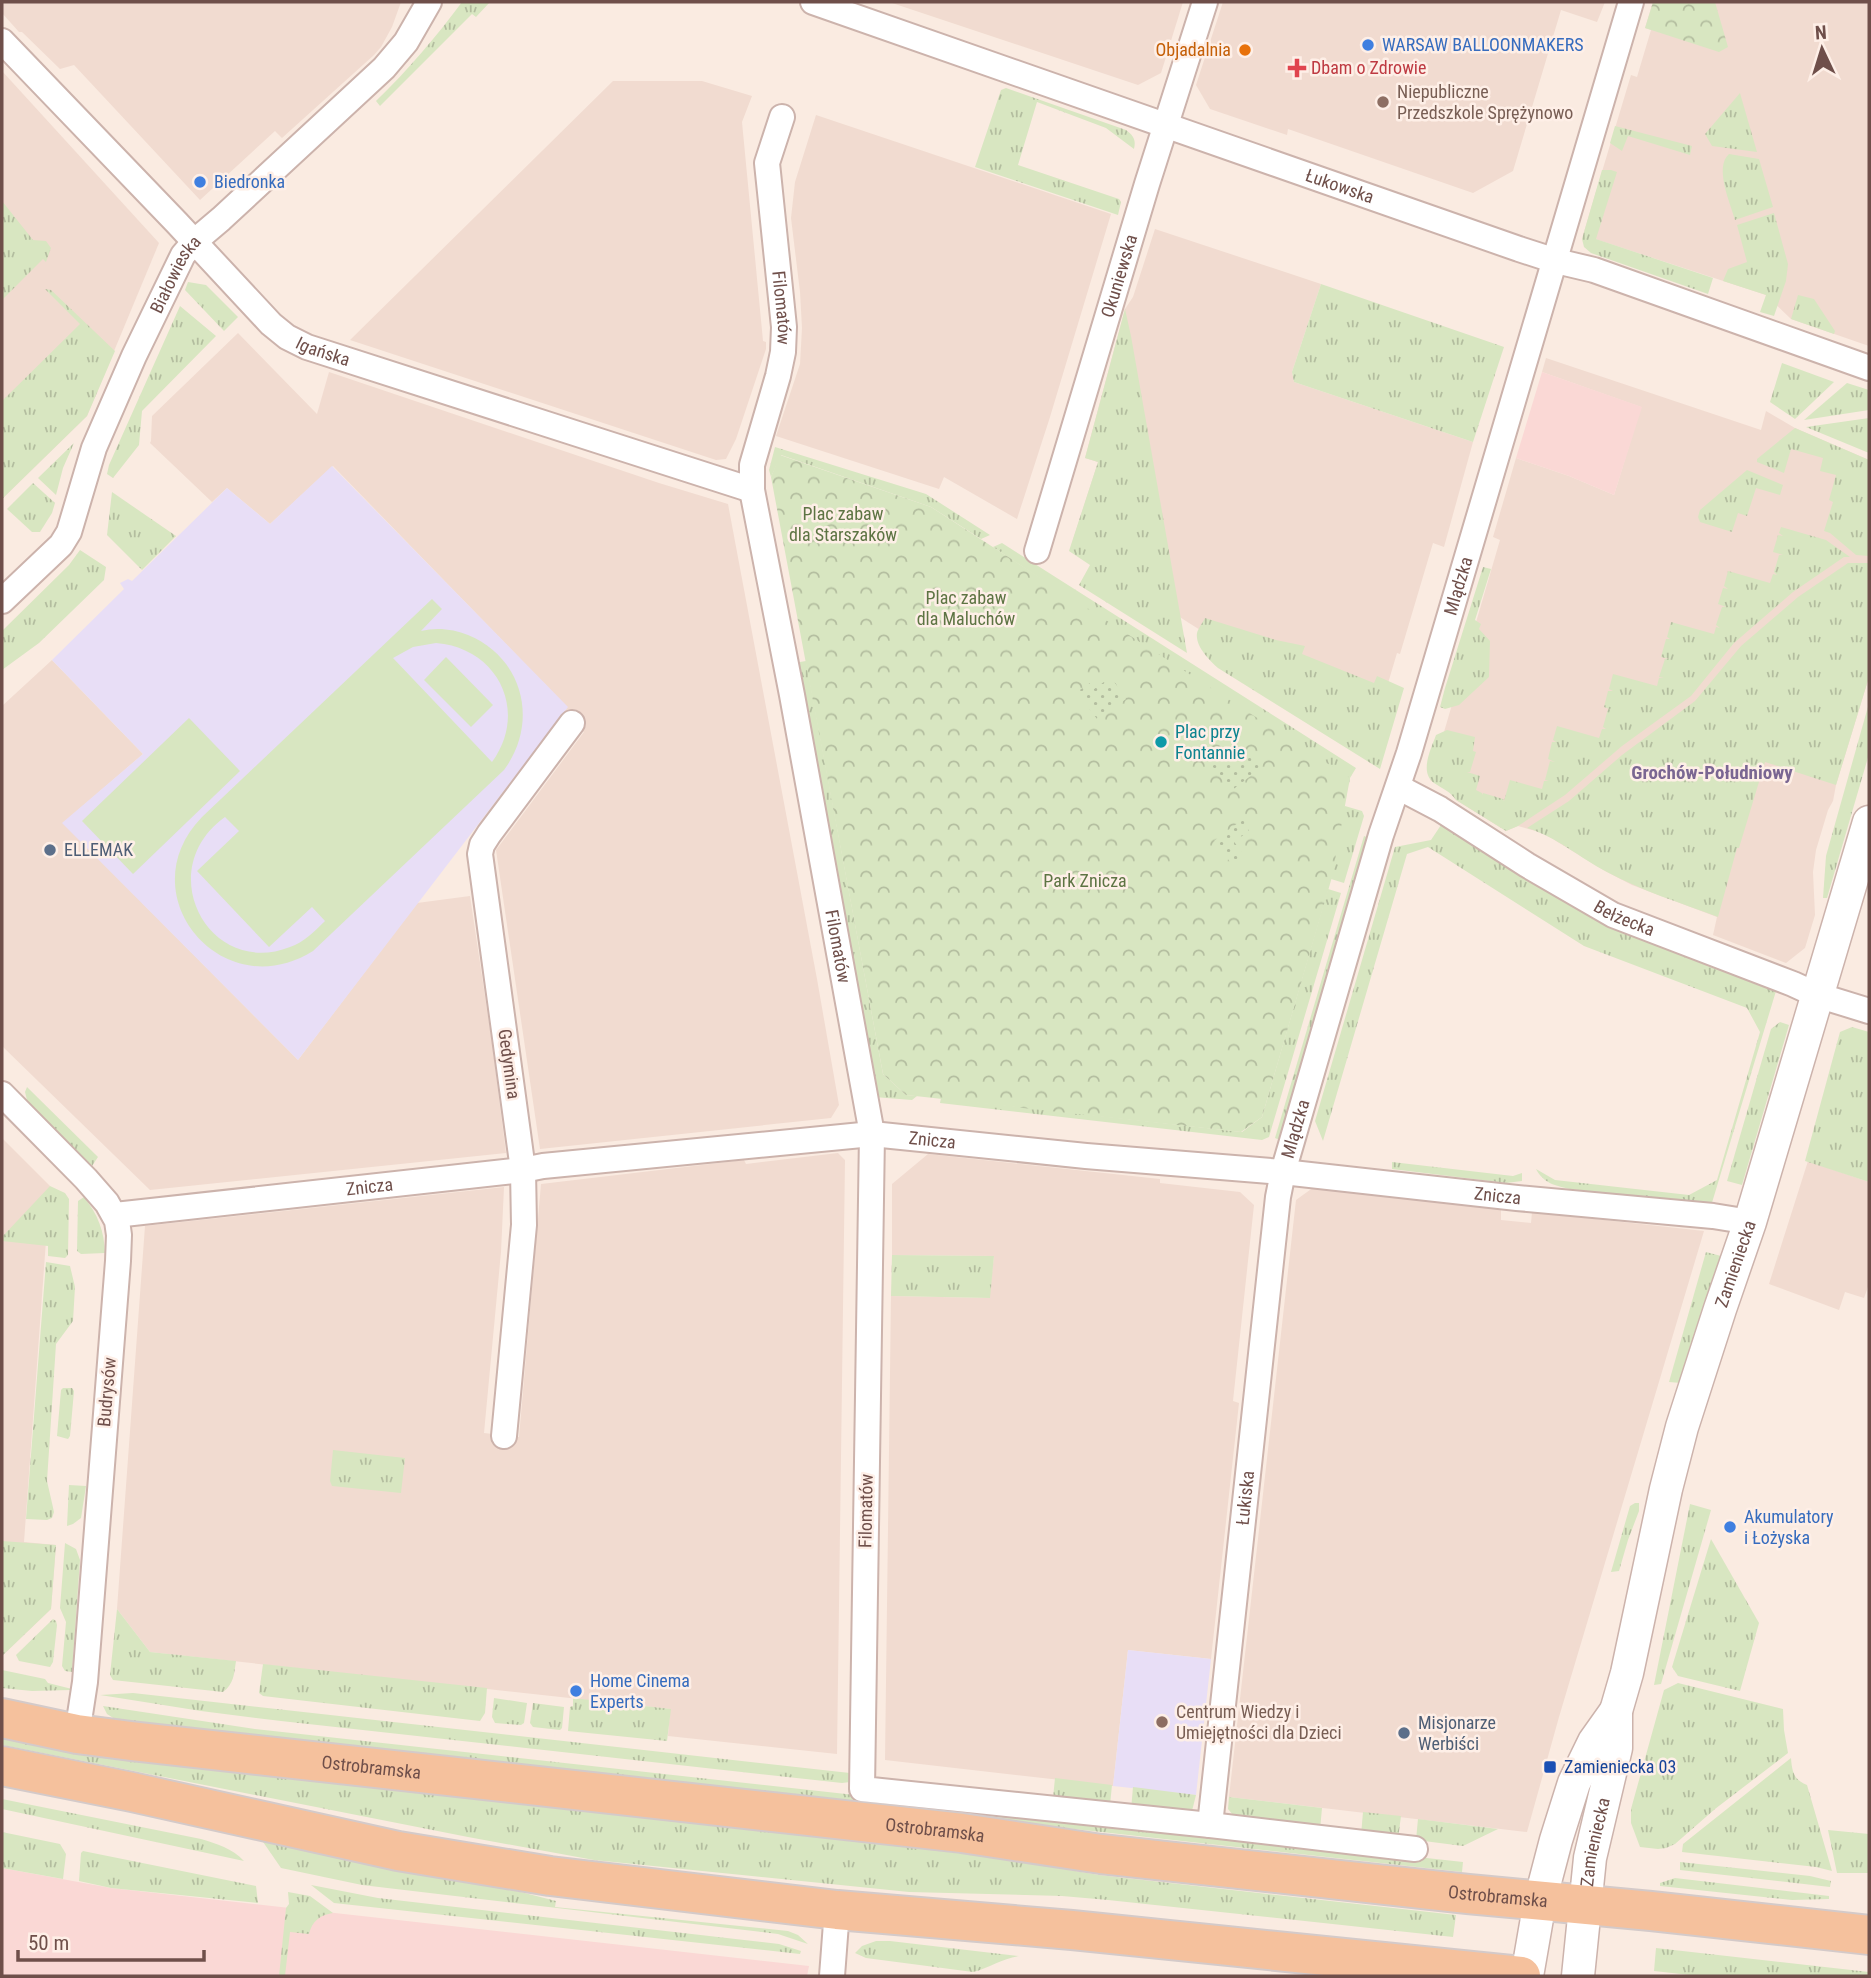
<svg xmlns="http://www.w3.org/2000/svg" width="1871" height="1978" font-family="'Roboto Condensed',sans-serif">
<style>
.residential{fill:#f1dbd0}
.commercial{fill:#fad8d5}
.education{fill:#e8def6}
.grass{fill:url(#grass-tufts)}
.park{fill:url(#park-crowns)}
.garden{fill:url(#garden-dots)}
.pitch{fill:#d8e6c1;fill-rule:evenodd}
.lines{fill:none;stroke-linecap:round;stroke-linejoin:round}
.minor-casing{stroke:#ccb3ac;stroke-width:28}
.tertiary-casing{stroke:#ccb3ac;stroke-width:35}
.primary-casing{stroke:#d4cac9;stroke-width:42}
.minor{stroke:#fff;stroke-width:24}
.tertiary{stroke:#fff;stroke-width:32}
.primary{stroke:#f5c19d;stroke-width:38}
.shop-dot{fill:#3f7fe0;stroke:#feefe7;stroke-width:2.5}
.food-dot{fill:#e8710a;stroke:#feefe7;stroke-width:2.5}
.health-dot{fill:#e0444e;stroke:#feefe7;stroke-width:2.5}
.education-dot{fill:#8d6e63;stroke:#feefe7;stroke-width:2.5}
.culture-dot{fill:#0f9aa8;stroke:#feefe7;stroke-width:2.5}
.service-dot{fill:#5c6f8a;stroke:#feefe7;stroke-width:2.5}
.transit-dot{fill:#1a4fb4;stroke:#feefe7;stroke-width:2.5}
.labels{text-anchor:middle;stroke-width:5;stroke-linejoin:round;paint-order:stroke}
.shop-label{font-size:18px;fill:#366cbe;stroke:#feefe7;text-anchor:start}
.food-label{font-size:18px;fill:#c56008;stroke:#feefe7;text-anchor:end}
.health-label{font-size:18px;fill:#be3a42;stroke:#feefe7;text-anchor:start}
.education-label{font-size:18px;fill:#785e54;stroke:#feefe7;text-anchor:start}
.street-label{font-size:18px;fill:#6f4f4a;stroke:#feefe7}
.park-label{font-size:18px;fill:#5d7443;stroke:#feefe7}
.culture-label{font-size:18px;fill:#0d838f;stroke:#feefe7;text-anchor:start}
.service-label{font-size:18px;fill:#4e5e75;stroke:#feefe7;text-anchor:start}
.transit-label{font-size:18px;fill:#164399;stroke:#feefe7;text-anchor:start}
.neighbourhood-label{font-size:19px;font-weight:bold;fill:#7a6692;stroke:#feefe7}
</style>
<defs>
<pattern id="grass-tufts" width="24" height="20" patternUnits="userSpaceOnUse" patternTransform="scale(1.75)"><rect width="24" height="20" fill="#d8e6c1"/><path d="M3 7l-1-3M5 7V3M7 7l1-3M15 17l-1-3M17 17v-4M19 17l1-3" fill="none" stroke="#b3bd9f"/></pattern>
<pattern id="park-crowns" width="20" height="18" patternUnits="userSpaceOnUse" patternTransform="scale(1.75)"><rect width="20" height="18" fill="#d8e6c1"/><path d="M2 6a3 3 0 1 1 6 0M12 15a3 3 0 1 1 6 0" fill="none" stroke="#b3bd9f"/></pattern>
<pattern id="garden-dots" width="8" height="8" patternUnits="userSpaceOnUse" patternTransform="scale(1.75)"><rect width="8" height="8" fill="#d8e6c1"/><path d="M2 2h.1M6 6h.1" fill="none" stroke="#b3bd9f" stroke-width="1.8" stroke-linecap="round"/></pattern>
</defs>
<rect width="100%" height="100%" fill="#faebe1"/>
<g class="residential">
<path d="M2,2H401L392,27L381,47L374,55L282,138L275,131L200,200L74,65L60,69L22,32H19L2,13Z"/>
<path d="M889,2H1183L1161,73L1138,85Z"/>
<path d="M1223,2H1605L1597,22L1561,10L1513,171L1473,193L1288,129L1287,135L1210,109L1196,85Z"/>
<path d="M1653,2H1869V346L1791,319L1766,295L1583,235L1631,75L1637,77L1651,30L1645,28Z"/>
<path d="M2,71L159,243L87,416L2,499Z"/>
<path d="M613,81H702L752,96L742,122L763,341L766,342V349L736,439L726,459L716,460L350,340Z"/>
<path d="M816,115L1111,214L1050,417L1017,519L944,477L939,489L776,436L800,364L802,328L800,292L791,218L795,182Z"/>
<path d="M1155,229L1321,284L1292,372L1294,382L1473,442L1444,547L1433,543L1400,654L1397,653L1372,737L1189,623L1071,546L1098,462L1085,458L1125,309L1133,297Z"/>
<path d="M238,333L317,414L329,372L659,483L728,504L817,979L839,1105L831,1118L540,1149L496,850L584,732L560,715L567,707L333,466L270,524L227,488L212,502L150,443L151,441L152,416Z"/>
<path d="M1546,358L1761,430L1766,411L1795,428L1869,460V677L1836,785L1833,801L1828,810L1816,850L1813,872L1815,915L1805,948L1786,963L1713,935L1717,917L1632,885L1605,871L1543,833L1518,826L1506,831L1456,800L1451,793L1430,780L1500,540L1493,537L1516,458L1569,476L1614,495L1641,407L1542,372Z"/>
<path d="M52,660L143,754L63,823L298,1060L417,903L470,896L492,1043L506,1153L150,1190L2,1046V706Z"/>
<path d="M2,1138L50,1186L24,1542L56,1545L51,1609L2,1656Z"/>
<path d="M838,1153L845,1160L837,1754L668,1736L670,1709L150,1652L117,1609L145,1226L504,1187L501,1252L484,1433L519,1437L541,1184L744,1160L746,1164Z"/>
<path d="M928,1154L1160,1179V1183L1240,1192L1254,1205L1233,1401L1239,1403L1211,1659L1128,1650L1113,1786L885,1760L891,1296L989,1298L994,1256L892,1255V1184Z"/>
<path d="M1808,1161L1869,1182V1284L1864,1298L1845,1292L1839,1310L1769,1284Z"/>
<path d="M1314,1187L1501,1208V1220L1531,1223L1532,1212L1704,1231L1559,1717L1527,1832L1229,1797L1296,1200Z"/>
</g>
<g class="commercial">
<path d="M1542,372L1642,407L1614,495L1569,476L1516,458Z"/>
<path d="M2,1868L111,1888L809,1966L807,1976H2Z"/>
</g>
<g class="education">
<path d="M332,466L568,707L298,1060L62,823L143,754L52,660L124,589L120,583L128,579L132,581L227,488L270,524Z"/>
<path d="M1128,1650L1211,1659L1196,1795L1113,1786Z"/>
</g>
<g class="grass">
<path d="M462,2H490L476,17L472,14L380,106L376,101C408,70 436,37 462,2Z"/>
<path d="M1006,88L1126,130C1134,136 1136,140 1134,149L1106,128L1037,102L1018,165L1119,199L1121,202L1118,215L975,167L1001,90Z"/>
<path d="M1740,93L1757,152L1712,146L1705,134Z"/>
<path d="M1615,126L1692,146L1690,155L1628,136L1622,151L1610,143Z"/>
<path d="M1729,154L1759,159L1773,207L1735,220C1730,202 1714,167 1729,154Z"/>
<path d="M1602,170H1611L1617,172L1596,239L1713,278L1708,294L1591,253L1584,247L1582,239Z"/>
<path d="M2,201L33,240L46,241L51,248L46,262L43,259L2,300Z"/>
<path d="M1774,213L1788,264L1786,281L1774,316L1760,312L1766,295L1723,281L1728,269L1747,262L1737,225Z"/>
<path d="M188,282L206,285L238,317L224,331L185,290Z"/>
<path d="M1321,284L1504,347L1473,442L1294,382L1292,372Z"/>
<path d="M45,289L51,290L115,351L87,416L2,499V401L80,324Z"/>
<path d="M1798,295L1814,299L1835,331L1834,334L1791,319Z"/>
<path d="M180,306L216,336L142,411L139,445L113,478L107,474L109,465Z"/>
<path d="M1125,309L1131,336L1187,653L1079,585L1090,565L1069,551L1098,462L1085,458Z"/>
<path d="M1782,363L1834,382L1795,419L1770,402Z"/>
<path d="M1847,383L1869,390V410L1804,420Z"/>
<path d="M1869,418V453L1806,427Z"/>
<path d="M1795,428L1869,460V556L1856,555L1830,533L1824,531L1833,502L1829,500L1836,475L1820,471L1823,458L1791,449L1784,473L1757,462V459Z"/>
<path d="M74,443L63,468L56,495L38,478Z"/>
<path d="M775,447L926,494L990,535L981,539L931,507L781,455L771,477L769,470Z"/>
<path d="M1747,470L1783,485L1780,495L1756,488L1747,516L1738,513L1732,532L1700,522L1698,517L1700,510Z"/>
<path d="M33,483L55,503L52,513L40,532H32L7,509Z"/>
<path d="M112,492L176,536L142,570L107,535Z"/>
<path d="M1781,527L1826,540L1850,557H1844L1793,592L1734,643L1691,696L1622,746L1565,795L1518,826L1506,831L1456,800C1450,791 1443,789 1434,783C1419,772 1431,749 1436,735L1447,730L1475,737L1473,751L1476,752L1470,772H1467L1480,776L1476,790L1482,793V795L1483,793L1503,799L1504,801L1510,780L1542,789L1544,781H1549L1545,780L1550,761L1555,762L1548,759L1552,742H1556L1553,740L1557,726L1599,738L1602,729H1606L1603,727L1608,709L1612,710L1604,707L1608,691H1613L1609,689L1613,674L1657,686L1659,678H1664L1659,677L1665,659H1669L1661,657L1666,639H1670L1667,637L1671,622L1714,634L1716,627L1720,628L1716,625L1722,607H1726L1718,604L1723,588L1728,589L1724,586L1728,571L1770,583L1773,574L1777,575L1774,572L1779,555H1783L1773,552L1778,535L1783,536L1779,533Z"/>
<path d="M1002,543L1356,768L1350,778L1349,784L993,547Z"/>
<path d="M80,550L106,567L104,580L39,643L2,670V631L69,565Z"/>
<path d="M1848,563H1869V677L1836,785L1765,762L1739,848H1737L1718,917C1681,903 1642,891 1607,872C1580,858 1557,837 1527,828L1569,801L1622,755L1695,701L1741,646L1798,597Z"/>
<path d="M1483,567L1491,569L1475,620L1481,624L1479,629L1490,641L1489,677L1459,705L1445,709L1440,707L1445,688Z"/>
<path d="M1205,618L1276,640L1305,646L1302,654L1374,683L1377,676L1404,688L1380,769L1218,668C1209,660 1195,646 1197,633C1198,629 1203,622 1205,618Z"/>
<path d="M806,661L883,1074L906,1095L917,1096L912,1100L874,1097L792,670L800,662Z"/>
<path d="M1869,703V754L1827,898H1823L1826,856Z"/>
<path d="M1345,806L1362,811L1364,816L1344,883L1331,879L1333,867L1312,831Z"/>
<path d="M1441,825L1605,924L1776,991L1711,1206L1570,1189C1556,1186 1543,1183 1536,1169L1555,1180L1689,1195L1717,1180L1760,1032L1747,1008L1584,946L1428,847L1407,854L1323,1141L1315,1121L1395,847L1431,840Z"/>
<path d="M1364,836L1369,838L1280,1140L1275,1138Z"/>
<path d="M1328,889L1341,893L1269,1137L1262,1140L940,1103L941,1098L1242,1132L1262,1117Z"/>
<path d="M1780,1022L1789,1025L1742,1185L1727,1181L1771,1029Z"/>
<path d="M1852,1027L1869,1032V1182L1805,1161L1840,1032Z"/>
<path d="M27,1087L98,1157L92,1166L28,1104L25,1092Z"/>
<path d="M1392,1162L1513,1176L1522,1173V1181L1506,1183L1392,1169Z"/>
<path d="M50,1186L65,1193L69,1199L68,1255L65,1258L48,1256V1246L2,1241V1237Z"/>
<path d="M84,1197C98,1215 104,1230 105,1253L81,1254L77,1251L78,1201Z"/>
<path d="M1706,1252L1721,1256L1685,1378L1681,1383L1669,1382Z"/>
<path d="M892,1255L994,1256L990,1298L891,1296Z"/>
<path d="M46,1262L70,1266L75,1287L73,1321L56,1344L47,1481L52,1503L54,1512L52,1518L47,1520L26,1519Z"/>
<path d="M63,1388H72L74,1391L70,1436L68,1439L57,1436L61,1390Z"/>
<path d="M333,1450L405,1458L401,1493L332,1486L330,1481Z"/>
<path d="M69,1485L86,1486L81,1518L73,1524L67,1526Z"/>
<path d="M1635,1503H1639V1511L1628,1540L1619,1571L1611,1572L1630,1506Z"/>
<path d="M1690,1504L1711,1510L1661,1684L1654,1685Z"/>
<path d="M1711,1539L1759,1623L1740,1691L1678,1676L1672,1667Z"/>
<path d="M2,1541L56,1545L51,1609L2,1656Z"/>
<path d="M65,1543L76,1549L80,1560L72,1672L65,1671L62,1666L66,1622L60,1608Z"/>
<path d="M117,1609L150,1652L236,1661C234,1674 234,1684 223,1692L113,1680L110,1675Z"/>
<path d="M53,1619L56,1621L57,1625L53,1662L50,1667L19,1661L16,1655Z"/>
<path d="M263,1664L487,1688L485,1713L480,1721L263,1696L259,1693Z"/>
<path d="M2,1670L45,1679L48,1683L72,1689L71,1690L32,1691L2,1688Z"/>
<path d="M1678,1683L1783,1709L1784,1730L1788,1753L1715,1809L1675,1844L1666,1848L1658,1849L1640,1847L1631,1823V1809L1664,1690Z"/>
<path d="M133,1693L850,1773V1782L842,1783L281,1721L201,1711L100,1695Z"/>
<path d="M494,1698L527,1703L524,1723L521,1725L495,1723L492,1717Z"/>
<path d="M573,1698L671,1709L667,1741L568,1731L570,1707L573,1706Z"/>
<path d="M533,1703L564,1707L562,1728L560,1730L533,1727L530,1723Z"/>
<path d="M103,1706L255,1729L1463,1862L1462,1872L121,1723L107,1714Z"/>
<path d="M2,1735L975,1854L1099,1875L1456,1915L1453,1937L1108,1900L1062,1896L909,1892L594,1860L468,1837L2,1745Z"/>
<path d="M1791,1758C1792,1772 1794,1780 1807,1785L1832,1871L1816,1867L1682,1852L1683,1844Z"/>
<path d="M1055,1778L1112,1785L1110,1805L1053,1798Z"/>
<path d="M1133,1787L1196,1795L1192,1811H1186L1131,1810Z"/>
<path d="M1229,1797L1322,1808L1320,1830L1238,1821L1228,1809Z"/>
<path d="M2,1799L201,1839C217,1844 232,1848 244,1861L2,1809Z"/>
<path d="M1363,1812L1401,1816L1398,1839L1361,1835Z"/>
<path d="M1418,1819L1498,1829L1463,1846L1416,1840Z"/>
<path d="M1828,1830L1869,1834V1873H1837Z"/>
<path d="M2,1832L60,1844L66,1854L63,1879L2,1868Z"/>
<path d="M261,1839L486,1883L556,1901L555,1907L788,1931L798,1935L808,1944L778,1934L362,1885L281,1868Z"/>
<path d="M83,1851L256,1886L258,1903L111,1888L79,1881L81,1853Z"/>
<path d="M1680,1862L1810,1876L1831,1881L1830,1887L1680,1870Z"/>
<path d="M1675,1878L1829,1896V1899L1792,1900L1660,1886V1883Z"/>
<path d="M311,1885L378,1898L779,1944L801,1951L800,1954L334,1903Z"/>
<path d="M288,1892L310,1896L333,1913C320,1915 312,1921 309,1934L290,1932L285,1976H279L286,1908L289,1904Z"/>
<path d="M876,1941H890L1019,1956C1003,1958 989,1968 973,1972L866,1958L855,1953L862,1946Z"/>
<path d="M1656,1948L1869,1972V1976H1699L1654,1971Z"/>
</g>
<g class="park">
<path d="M1653,2H1715L1728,47L1719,52L1645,28Z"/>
<path d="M780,455L931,507L1350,778L1332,877L1262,1117L1241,1132L906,1095L883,1074L771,477Z"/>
</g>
<g class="garden">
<path d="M1111,677L1126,699L1097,719L1077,692L1090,683L1094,689Z"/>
<path d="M1240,741L1261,768L1231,791L1210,763Z"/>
<path d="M1243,819L1249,831L1235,841V843L1246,859L1234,867L1214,841Z"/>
</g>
<g class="pitch">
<path d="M432,599L442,609L421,631C436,627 454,629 468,635C524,658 539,723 504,770L313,951C222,1008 127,894 202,817ZM436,643C498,648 529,711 492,762L393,658L413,647ZM225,817L239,831L197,871L269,947L312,907L325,921C314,932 304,942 290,947C209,979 151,870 225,817Z"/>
<path d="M446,657L493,705L471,727L424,680Z"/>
<path d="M189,718L240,771L133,874L82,821Z"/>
</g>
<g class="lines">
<g class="minor-casing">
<g id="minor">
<path id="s1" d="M813,2L1519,249L1556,261L1594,270L1869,368"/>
<path id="s2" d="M2,41L177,223L271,324L287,337L307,347L752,490"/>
<path id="s3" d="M782,117L767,163L784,327L783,352L778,376L752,465V490L792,695L872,1134L862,1789L1210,1825L1415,1849"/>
<path id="s4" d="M1037,551L1147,184L1205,2"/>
<path id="s5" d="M2,601L61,545L69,532L94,448L134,356L183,255L195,241L221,219L384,68L406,42L429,2"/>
<path id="s6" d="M1398,787L1440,809L1527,865L1613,915L1793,984L1817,995L1869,1011"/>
<path d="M2,1094L86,1179L107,1203L117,1221L119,1235L118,1261L85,1682L77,1734"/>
<path id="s7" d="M115,1215L523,1170L543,1166L872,1134L1086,1156L1283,1172L1517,1198L1713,1216L1750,1222"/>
<path d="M504,1436L524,1225L523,1170L480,854L482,845L489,834L572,723"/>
<path id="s8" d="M1210,1825L1278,1197L1283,1172L1381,835L1409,753L1631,2"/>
<path d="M832,1976L837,1910"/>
</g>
</g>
<g class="tertiary-casing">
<g id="tertiary">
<path d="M1527,1976L1540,1901L1556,1840L1574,1783L1594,1742L1616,1711"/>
<path id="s9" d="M1578,1976L1590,1858L1616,1748V1711L1627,1673L1666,1489L1682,1427L1720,1309L1750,1222L1869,822"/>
</g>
</g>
<g class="primary-casing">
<g id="primary">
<path id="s10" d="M2,1718L77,1734L131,1741L962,1833L1101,1854L1468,1894L1651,1911L1869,1935"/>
<path d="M2,1766L132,1792L398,1851L550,1876L837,1910L1072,1930L1521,1976"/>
</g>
</g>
<use href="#minor" class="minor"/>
<use href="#tertiary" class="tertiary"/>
<use href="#primary" class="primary"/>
</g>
<g class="shop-dot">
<circle cx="1368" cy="45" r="7"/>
<circle cx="200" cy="182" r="7"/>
<circle cx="1730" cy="1527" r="7"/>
<circle cx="576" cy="1691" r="7"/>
</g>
<circle class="food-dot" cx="1245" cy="50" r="7"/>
<path class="health-dot" d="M1293.5 57.5h7v7h7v7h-7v7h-7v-7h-7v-7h7z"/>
<g class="education-dot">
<circle cx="1383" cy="102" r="7"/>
<circle cx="1162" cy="1722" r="7"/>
</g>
<circle class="culture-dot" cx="1161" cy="742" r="7"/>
<g class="service-dot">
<circle cx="50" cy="850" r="7"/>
<circle cx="1404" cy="1733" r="7"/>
</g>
<rect class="transit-dot" x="1543" y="1760" width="14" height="14" rx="3.5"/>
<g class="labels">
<g class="shop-label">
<text x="1382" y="51">WARSAW BALLOONMAKERS</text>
<text x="214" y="188">Biedronka</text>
<text x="1744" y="1523">Akumulatory<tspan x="1744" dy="21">i Łożyska</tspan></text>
<text x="590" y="1687">Home Cinema<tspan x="590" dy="21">Experts</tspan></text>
</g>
<g class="food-label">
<text x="1231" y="56">Objadalnia</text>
</g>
<g class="health-label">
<text x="1311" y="74">Dbam o Zdrowie</text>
</g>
<g class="education-label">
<text x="1397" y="98">Niepubliczne<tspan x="1397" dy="21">Przedszkole Sprężynowo</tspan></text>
<text x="1176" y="1718">Centrum Wiedzy i<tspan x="1176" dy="21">Umiejętności dla Dzieci</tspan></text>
</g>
<g class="street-label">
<text dy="6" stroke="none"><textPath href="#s1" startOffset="558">Łukowska</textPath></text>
<text dy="6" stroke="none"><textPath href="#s4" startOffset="287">Okuniewska</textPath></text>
<text dy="6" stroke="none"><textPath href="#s5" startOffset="376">Białowieska</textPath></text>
<text dy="6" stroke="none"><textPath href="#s3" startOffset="194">Filomatów</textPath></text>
<text dy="6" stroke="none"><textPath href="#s2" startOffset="450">Igańska</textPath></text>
<text dy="6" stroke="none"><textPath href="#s8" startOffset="1269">Mlądzka</textPath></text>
<text dy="6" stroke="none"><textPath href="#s6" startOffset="262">Bełżecka</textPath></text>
<text dy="6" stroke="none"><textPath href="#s3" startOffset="845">Filomatów</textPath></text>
<text transform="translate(509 1064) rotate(82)" y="6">Gedymina</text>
<text dy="6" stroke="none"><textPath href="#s8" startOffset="702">Mlądzka</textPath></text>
<text dy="6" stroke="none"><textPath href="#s7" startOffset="822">Znicza</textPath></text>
<text dy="6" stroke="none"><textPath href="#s7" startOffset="256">Znicza</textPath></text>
<text dy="6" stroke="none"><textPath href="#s7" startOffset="1390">Znicza</textPath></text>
<text dy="6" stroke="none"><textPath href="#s9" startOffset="732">Zamieniecka</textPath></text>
<text transform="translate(107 1392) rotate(-85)" y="6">Budrysów</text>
<text dy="6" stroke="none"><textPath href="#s8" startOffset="329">Łukiska</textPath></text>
<text transform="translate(866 1511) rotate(-89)" y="6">Filomatów</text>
<text dy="6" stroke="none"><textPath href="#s10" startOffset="373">Ostrobramska</textPath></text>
<text dy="6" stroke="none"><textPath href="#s10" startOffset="940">Ostrobramska</textPath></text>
<text dy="6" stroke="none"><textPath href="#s9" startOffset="135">Zamieniecka</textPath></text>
<text dy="6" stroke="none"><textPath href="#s10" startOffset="1507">Ostrobramska</textPath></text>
</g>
<g class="park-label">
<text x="843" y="520">Plac zabaw<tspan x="843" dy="21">dla Starszaków</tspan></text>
<text x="966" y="604">Plac zabaw<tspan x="966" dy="21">dla Maluchów</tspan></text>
<text x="1085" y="887">Park Znicza</text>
</g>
<g class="culture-label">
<text x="1175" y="738">Plac przy<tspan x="1175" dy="21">Fontannie</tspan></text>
</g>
<g class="service-label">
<text x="64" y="856">ELLEMAK</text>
<text x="1418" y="1729">Misjonarze<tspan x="1418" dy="21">Werbiści</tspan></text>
</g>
<g class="transit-label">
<text x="1564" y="1773">Zamieniecka 03</text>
</g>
<g class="neighbourhood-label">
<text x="1712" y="779">Grochów-Południowy</text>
</g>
</g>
<rect width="1871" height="1978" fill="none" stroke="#6f4f4a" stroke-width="7"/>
<g transform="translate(1822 49) rotate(356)" stroke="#feefe7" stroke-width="5" paint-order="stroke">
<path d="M0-5L12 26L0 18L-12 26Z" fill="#6f4f4a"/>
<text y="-10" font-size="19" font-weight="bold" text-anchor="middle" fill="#6f4f4a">N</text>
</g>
<path d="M18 1950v10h186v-10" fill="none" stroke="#6f4f4a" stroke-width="3.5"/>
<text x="28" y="1950" font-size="21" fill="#6f4f4a" stroke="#feefe7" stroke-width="5" paint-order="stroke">50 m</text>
</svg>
